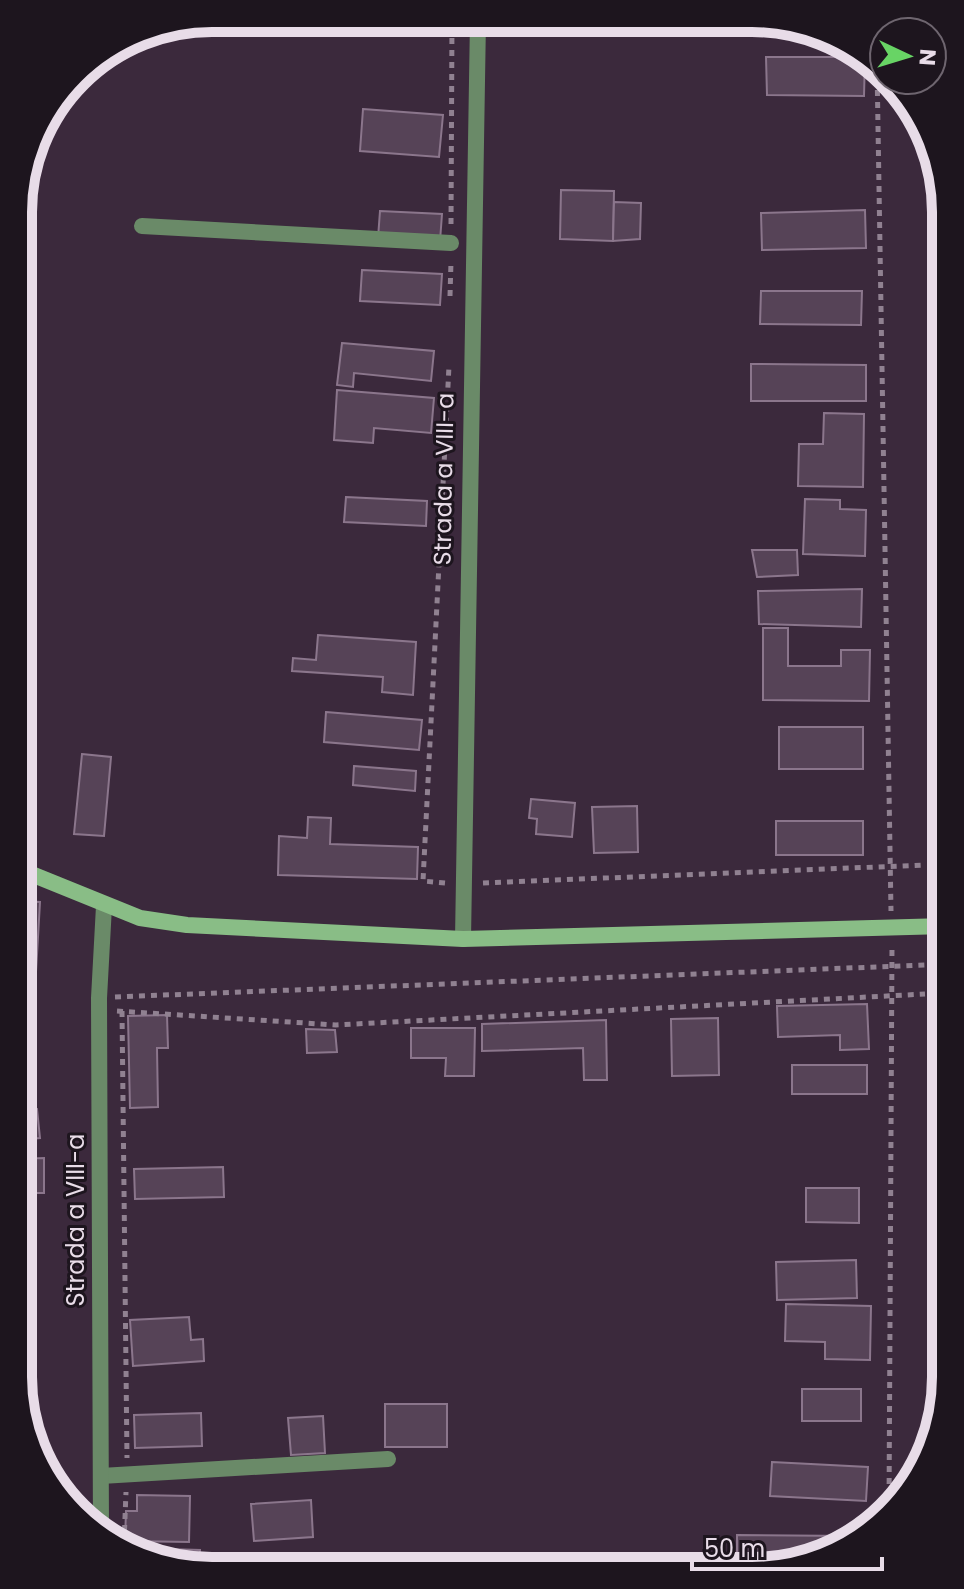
<svg xmlns="http://www.w3.org/2000/svg" width="964" height="1589" font-family="Poppins,sans-serif">
<style>
.building{fill:#564357;stroke:#8b768c;stroke-width:2}
.lines{fill:none;stroke-linecap:round;stroke-linejoin:round}
.path{stroke:#908191;stroke-width:5;stroke-dasharray:6 6;stroke-linecap:butt}
.street{stroke:#6a8a68;stroke-width:16}
.secondary{stroke:#89bd86;stroke-width:16}
.labels{text-anchor:middle;stroke-width:6;stroke-linejoin:round;paint-order:stroke}
.street-label{font-size:24px;fill:#e8dce8;stroke:#1d151e}
.rim{fill:none;stroke:#e8dce8;stroke-width:10}
</style>
<rect width="100%" height="100%" fill="#3b293c"/>
<g class="building">
<path d="M766,57H865L864,96L767,95Z"/>
<path d="M363,109L443,115L439,157L360,151Z"/>
<path d="M561,190L614,191L613,241L560,239Z"/>
<path d="M614,202L641,203L640,239L613,241Z"/>
<path d="M865,210L866,248L762,250L761,213Z"/>
<path d="M380,211L442,214L440,241L378,238Z"/>
<path d="M362,270L442,274L440,305L360,301Z"/>
<path d="M761,291H862L861,325L760,324Z"/>
<path d="M342,343L434,351L431,381L354,373L353,387L337,385Z"/>
<path d="M751,364L866,365V401H751Z"/>
<path d="M337,390L434,398L431,433L374,428L373,443L334,440Z"/>
<path d="M824,413L864,414L863,487L798,486L799,444H823Z"/>
<path d="M346,497L427,501L426,526L344,522Z"/>
<path d="M805,499L840,500V509L866,510L865,556L803,554Z"/>
<path d="M752,550H797L798,575L757,577Z"/>
<path d="M862,589L861,627L759,624L758,591Z"/>
<path d="M763,628H788V666H841V650H870L869,701L763,700Z"/>
<path d="M318,635L416,642L413,695L382,692L383,677L292,671L293,658L316,660Z"/>
<path d="M326,712L422,720L419,750L324,742Z"/>
<rect x="779" y="727" width="84" height="42"/>
<path d="M82,754L111,757L104,836L74,834Z"/>
<path d="M354,766L416,771L415,791L353,785Z"/>
<path d="M531,799L575,803L572,837L536,834L537,819L529,818Z"/>
<path d="M637,806L638,852L594,853L592,807Z"/>
<path d="M308,817L331,818L330,844L418,847L417,879L278,875L279,836L307,838Z"/>
<rect x="776" y="821" width="87" height="34"/>
<path d="M19,901L40,902L36,972L19,970Z"/>
<path d="M19,996H26L25,1034H18Z"/>
<path d="M867,1004L869,1049L840,1050V1035L778,1037L777,1006Z"/>
<path d="M167,1015L168,1048H157L158,1107L130,1108L128,1016Z"/>
<path d="M718,1018L719,1075L672,1076L671,1019Z"/>
<path d="M606,1020L607,1080H584L583,1048L482,1051V1024Z"/>
<path d="M411,1028H475L474,1076H445L446,1058H411Z"/>
<path d="M306,1029L335,1030L337,1052L307,1053Z"/>
<path d="M29,1054L30,1084H18V1055Z"/>
<rect x="792" y="1065" width="75" height="29"/>
<path d="M37,1109L40,1138L18,1140V1110Z"/>
<path d="M44,1158V1193H18V1159Z"/>
<path d="M223,1167L224,1197L135,1199L134,1169Z"/>
<path d="M806,1188H859V1223L806,1222Z"/>
<path d="M856,1260L857,1298L777,1300L776,1262Z"/>
<path d="M786,1304L871,1306L870,1360L825,1359V1342L785,1341Z"/>
<path d="M189,1317L191,1340L203,1339L204,1361L133,1366L130,1320Z"/>
<path d="M26,1365L27,1390L21,1391L18,1366Z"/>
<rect x="802" y="1389" width="59" height="32"/>
<rect x="385" y="1404" width="62" height="43"/>
<path d="M201,1413L202,1446L135,1448L134,1415Z"/>
<path d="M323,1416L325,1453L291,1455L288,1418Z"/>
<path d="M772,1462L868,1467L866,1501L770,1496Z"/>
<path d="M137,1495L190,1496L189,1542L125,1541L126,1511H137Z"/>
<path d="M311,1500L313,1537L254,1541L251,1504Z"/>
<path d="M737,1535L852,1536L826,1556L737,1571Z"/>
<path d="M134,1548L200,1550L199,1569H186Z"/>
</g>
<g class="lines">
<g class="path">
<path d="M877,66L891,911"/>
<path d="M451,224L452,20"/>
<path d="M450,296L451,262"/>
<path d="M445,883L423,881L449,366"/>
<path d="M483,883L925,865"/>
<path d="M115,997L925,965"/>
<path d="M117,1011L336,1025L925,994"/>
<path d="M122,1011L127,1458"/>
<path d="M889,1508L892,945"/>
<path d="M124,1543L126,1492"/>
</g>
<g class="street">
<path d="M142,226L451,243"/>
<path d="M463,939L478,20"/>
<path d="M937,1413L944,926L945,209"/>
<path d="M101,1476L388,1459"/>
<path d="M101,1534L99,998L104,906"/>
</g>
<path class="secondary" d="M19,869L140,918L187,925L463,939L946,926"/>
</g>
<g class="labels">
<g class="street-label">
<text transform="translate(444 479) rotate(-89)" y="8">Strada a VIII-a</text>
<text transform="translate(76 1220) rotate(-90)" y="8">Strada a VIII-a</text>
</g>
</g>
<path d="M0 0H964V1589H0ZM212 32H752A180 180 0 0 1 932 212V1377A180 180 0 0 1 752 1557H212A180 180 0 0 1 32 1377V212A180 180 0 0 1 212 32Z" fill="#1d151e" fill-rule="evenodd"/>
<path class="rim" d="M212 32H752A180 180 0 0 1 932 212V1377A180 180 0 0 1 752 1557H212A180 180 0 0 1 32 1377V212A180 180 0 0 1 212 32Z"/>
<g transform="translate(908 56) rotate(94)"><circle r="38" fill="#1d151e" stroke="#6e656f" stroke-width="2"/>
<path d="M0-6L14 30L0 20L-14 30Z" fill="#68d465"/>
<text y="-12" font-size="22" font-weight="bold" text-anchor="middle" fill="#e8dce8">N</text>
</g>
<path d="M692 1557v12h190v-12" fill="none" stroke="#e8dce8" stroke-width="4"/>
<text x="704" y="1557" font-size="24" fill="#e8dce8" stroke="#1d151e" stroke-width="6" paint-order="stroke">50 m</text>
</svg>
